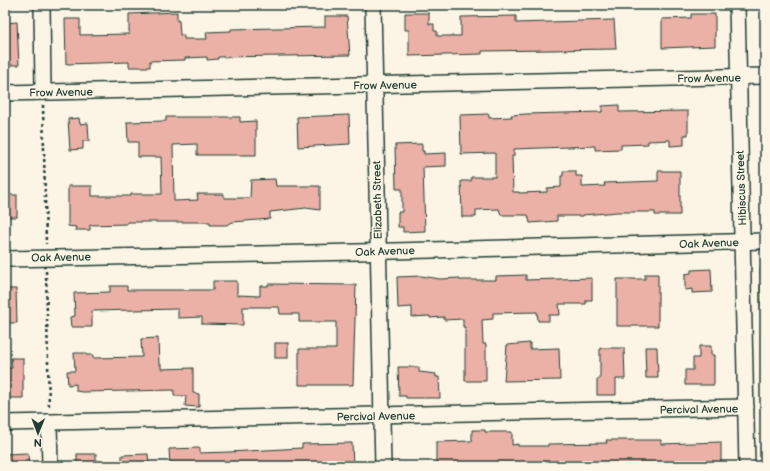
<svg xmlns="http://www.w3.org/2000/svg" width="770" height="471" font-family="'Balsamiq Sans',sans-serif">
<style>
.green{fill:#cbe69c;stroke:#759268}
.building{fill:#ebb1a6;stroke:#1f3d34}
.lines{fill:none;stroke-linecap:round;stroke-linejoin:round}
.minor-casing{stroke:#1f3d34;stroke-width:18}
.path{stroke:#1f3d34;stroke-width:2.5;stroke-dasharray:3 3;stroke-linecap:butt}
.minor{stroke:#fcf5e5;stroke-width:15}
.labels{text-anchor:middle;stroke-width:4;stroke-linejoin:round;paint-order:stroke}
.street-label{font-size:11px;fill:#1f3d34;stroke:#fcf5e5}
</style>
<rect width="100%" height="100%" fill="#fcf5e5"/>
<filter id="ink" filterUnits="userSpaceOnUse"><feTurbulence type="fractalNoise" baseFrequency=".025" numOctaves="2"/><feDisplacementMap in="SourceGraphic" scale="8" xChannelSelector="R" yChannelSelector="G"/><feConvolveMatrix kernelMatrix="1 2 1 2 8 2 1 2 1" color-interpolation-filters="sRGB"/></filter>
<g filter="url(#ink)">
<path class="green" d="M765,262V435L760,269Z"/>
<g class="building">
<path d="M177,12V21L179,20L180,35H184V39H207L206,32L231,31V29L325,27V16H347L350,55L218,57V59L207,60V57L185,58V60L150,61V67H129V62L66,64L65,19H80V35L129,34V14Z"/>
<path d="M405,13H429V24H434V31H437V36H461V17L516,16V23L614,20L616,49L482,51V54L409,56V30H405Z"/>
<path d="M691,14H715V46L662,48V19L691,18Z"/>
<path d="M17,22L19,65H5V23Z"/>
<path d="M619,105V112L688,111V135H684V145L670,146V140L648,141V144L621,145V149L595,150V146L514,149V156H512L513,192H519V193L547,192V188L561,187V176H563V171H576V176H582V187L605,186L604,183L658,181V171H680V215H655V212H617L583,215V216H557V221L530,223L528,215H501L499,209L476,210V217H462L461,181H471V177H495V153L461,154L460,115L489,114V118L512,117L511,115L526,114L602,112V106Z"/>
<path d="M349,115L350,144L298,147L297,117Z"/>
<path d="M166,117H240V122L256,121V155H197V144L173,145L174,201L198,200L197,194H224V198H250L251,180L275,179L276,186H320V210L306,208L270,212V219L233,222L226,225H210V222H127V224L90,225V230H75L76,227L68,226V186H92V196H131V194H162L161,157H138V142H128L127,122L166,121Z"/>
<path d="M79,118L80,124L88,123L89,141H83V149L70,150L68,119Z"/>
<path d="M422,144V151H424V154L446,153V166L423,167L425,231L403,232V227H398V212H402V189H396L395,145Z"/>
<rect x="5" y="195" width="12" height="22"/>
<path d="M711,269L712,292L692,293V289L685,290V274L691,273V270Z"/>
<path d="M645,274H658V326H617V279H645Z"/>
<path d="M526,275V280L592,278V300H586V304H559L560,315H549V321H538L537,312L493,313V319L482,320L483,344H486V381H465V327H463V319L444,320V317L430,318V316L412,317V307L398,308L397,277L421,276L440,279L459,278V280H496V276Z"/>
<path d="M213,281H237V295L260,296V286H268V284L356,285L353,385H299V349H336V322H299V314H280L279,307H243V325L202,324V317L178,318V309L92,311V327H71L70,317L75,316L74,293L110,292V286H127V290H213Z"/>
<path d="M5,289H16L17,323H5Z"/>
<path d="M158,338L159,364H161V369L193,368V393L199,394V407L185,406L186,396H174V390L82,392L76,391V384L68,385L67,371H75L74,353H86V355H93V358L142,357L141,339Z"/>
<rect x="275" y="343" width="13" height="15"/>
<path d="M530,343V349L559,348L560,380L504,381L507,345Z"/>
<path d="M699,346H711V355H714V385H685V370H693V358H699Z"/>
<path d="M645,347H657L658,378H646Z"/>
<path d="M600,348H624L625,379H616V395H597V379H600Z"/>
<path d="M11,358H23V398H5V375H7V368H12Z"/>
<path d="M398,367H419V372L436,374V377H439L440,398H406V396H399Z"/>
<path d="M472,430H485V432H512V445L518,444V446H548V444L607,443L606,440H661V444L721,442V466H436V442L472,441Z"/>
<path d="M352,443L353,466H170L169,449L200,448V453L229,452L302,448V444Z"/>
<path d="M28,453L29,466H5V454Z"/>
<rect x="77" y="454" width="19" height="12"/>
<path d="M148,454L149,466H122V455Z"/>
</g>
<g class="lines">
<g class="minor-casing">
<g id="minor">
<path d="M42,5L43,92"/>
<path d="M373,5L383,466"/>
<path d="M737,5L747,466"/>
<path d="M5,93L765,76"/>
<path d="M5,259L357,252L765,241"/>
<path d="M5,423L746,407"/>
<path d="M49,423L50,466"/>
</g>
</g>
<g class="path">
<path d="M43,105L46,244"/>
<path d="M46,271L49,408"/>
</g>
<use href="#minor" class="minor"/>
</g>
</g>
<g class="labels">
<g class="street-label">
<text transform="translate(709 78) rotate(-1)" y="4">Frow Avenue</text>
<text transform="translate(385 85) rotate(-1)" y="4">Frow Avenue</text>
<text transform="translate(61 92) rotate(-1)" y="4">Frow Avenue</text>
<text transform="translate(741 188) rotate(-92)" y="4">Hibiscus Street</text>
<text transform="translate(377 200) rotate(-91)" y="4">Elizabeth Street</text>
<text transform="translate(709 243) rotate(-2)" y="4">Oak Avenue</text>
<text transform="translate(385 251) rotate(-2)" y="4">Oak Avenue</text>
<text transform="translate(61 257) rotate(-1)" y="4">Oak Avenue</text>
<text transform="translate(699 409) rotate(-1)" y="4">Percival Avenue</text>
<text transform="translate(376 416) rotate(-1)" y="4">Percival Avenue</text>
</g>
</g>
<rect width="770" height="471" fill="none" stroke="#fcf5e5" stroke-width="20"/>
<rect x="10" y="10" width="750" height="451" fill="none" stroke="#1f3d34" stroke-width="1.5" filter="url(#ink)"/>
<g transform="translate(38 433) rotate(181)" stroke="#fcf5e5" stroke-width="3" paint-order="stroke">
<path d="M0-3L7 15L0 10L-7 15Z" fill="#1f3d34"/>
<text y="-6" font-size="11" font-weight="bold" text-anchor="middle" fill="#1f3d34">N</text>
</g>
</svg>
